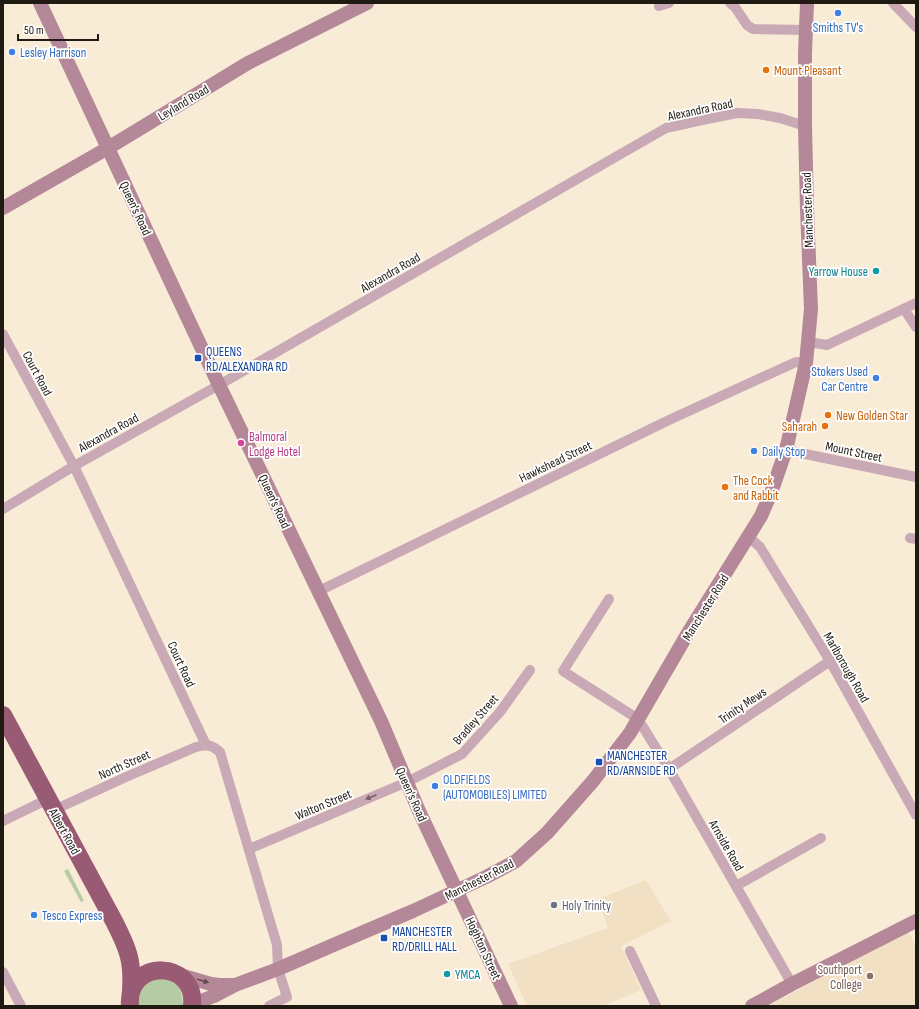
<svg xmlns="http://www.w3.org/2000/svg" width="919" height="1009" font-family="'Sofia Sans Condensed',sans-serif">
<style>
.built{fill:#f1e0c3}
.green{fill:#b4cba3}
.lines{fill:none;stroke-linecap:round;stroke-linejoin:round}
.street{stroke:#c9a9b5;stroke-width:10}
.secondary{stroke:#b58899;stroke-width:14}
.highway{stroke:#995a74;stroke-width:18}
.oneway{fill:#746264}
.oneway2{fill:#624c4f}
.shop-dot{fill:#3f7fe0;stroke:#fff;stroke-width:1.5}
.food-dot{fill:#e8710a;stroke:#fff;stroke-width:1.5}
.culture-dot{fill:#0f9aa8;stroke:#fff;stroke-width:1.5}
.transit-dot{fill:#1a4fb4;stroke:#fff;stroke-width:1.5}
.hotel-dot{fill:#d1479c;stroke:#fff;stroke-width:1.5}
.worship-dot{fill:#6b7280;stroke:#fff;stroke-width:1.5}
.education-dot{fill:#8d6e63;stroke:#fff;stroke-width:1.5}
.labels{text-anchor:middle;stroke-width:3.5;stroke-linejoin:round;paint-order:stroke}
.shop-label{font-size:13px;fill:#366cbe;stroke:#fff;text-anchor:start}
.food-label{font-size:13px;fill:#c56008;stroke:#fff;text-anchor:start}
.street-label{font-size:13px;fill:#1f1a12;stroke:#fff}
.culture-label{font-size:13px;fill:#0d838f;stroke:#fff;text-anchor:end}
.transit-label{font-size:13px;fill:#164399;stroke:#fff;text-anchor:start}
.hotel-label{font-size:13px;fill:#b23c85;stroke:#fff;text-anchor:start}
.worship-label{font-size:13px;fill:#5b616d;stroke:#fff;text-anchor:start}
.education-label{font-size:13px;fill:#785e54;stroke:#fff;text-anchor:end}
</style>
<rect width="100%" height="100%" fill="#f9ecd6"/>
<g class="built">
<path d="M646,880L671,921L621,946L641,990L603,1006H527L508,964L608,928L598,899Z"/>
<path d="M908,931L916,947V1006H768Z"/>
</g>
<g class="green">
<path d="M68,869L84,901L81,902L64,871Z"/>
<path d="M158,978C162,979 167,979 171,981C181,985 183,996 183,1006H137V995L145,983Z"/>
</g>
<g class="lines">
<g class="street">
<path d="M730,3L735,7L747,25L753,29L806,30"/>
<path d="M893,3L916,27"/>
<path d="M659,6L669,3"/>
<path d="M904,309L916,327"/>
<path d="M3,334L74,466L206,745"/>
<path d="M808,342L827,345L916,303"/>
<path d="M786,450L916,477"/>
<path d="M3,509L74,466L219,385L666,128L702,120L737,113L758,114L780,118L805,126"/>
<path d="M749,537L760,547L830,661L916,815"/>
<path d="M910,538L916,539"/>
<path d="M319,591L669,420L796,362L806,363"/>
<path d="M609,599L563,671L638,719L669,769L792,984"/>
<path d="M669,769L830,661"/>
<path d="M54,810L126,777L196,747C207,744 212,745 220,752L277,945L278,969L287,997L269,1006"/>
<path d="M3,821L48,799"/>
<path d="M249,849L407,782L462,754L500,712L530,670"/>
<path d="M736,886L821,838"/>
<path d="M630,951L656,1006"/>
<path d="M3,972L21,1006"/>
</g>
<g class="secondary">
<path d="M40,3L219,385L381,721L419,811L511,1006"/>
<path d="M3,208L108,148L248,63L367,3"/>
<path d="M177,974L211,984L220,985H234"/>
<path d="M195,1006L206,999L214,996L235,985L278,969L338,943L413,911L486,877L516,861L547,833L593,781L630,733L688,633L761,516L771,493L786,450L806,363L811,309L807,209L805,126V53L807,3"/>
<path d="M752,1006L792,984L916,921"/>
</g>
<g class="highway">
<path d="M3,715L115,923C128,949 133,961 131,990"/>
<path d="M130,1006C126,958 197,959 192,1006"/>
</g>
</g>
<defs><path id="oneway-solid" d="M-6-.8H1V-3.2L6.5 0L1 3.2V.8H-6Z"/></defs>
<use class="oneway" href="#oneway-solid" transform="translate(371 797) rotate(157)"/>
<use class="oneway2" href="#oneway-solid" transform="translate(203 981) rotate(16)"/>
<g class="shop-dot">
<circle cx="838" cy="13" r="4"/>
<circle cx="12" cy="52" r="4"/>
<circle cx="876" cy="378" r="4"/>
<circle cx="754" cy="451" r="4"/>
<circle cx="435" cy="786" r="4"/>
<circle cx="34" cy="915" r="4"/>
</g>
<g class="food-dot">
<circle cx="766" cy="70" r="4"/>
<circle cx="828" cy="415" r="4"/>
<circle cx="825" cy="426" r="4"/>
<circle cx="725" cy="487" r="4"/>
</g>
<g class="culture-dot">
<circle cx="876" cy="271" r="4"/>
<circle cx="447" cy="974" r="4"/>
</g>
<g class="transit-dot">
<rect x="194" y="354" width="8" height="8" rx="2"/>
<rect x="595" y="758" width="8" height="8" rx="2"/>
<rect x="380" y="934" width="8" height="8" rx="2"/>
</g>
<circle class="hotel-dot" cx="241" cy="443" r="4"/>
<circle class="worship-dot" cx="554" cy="905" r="4"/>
<circle class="education-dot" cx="870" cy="976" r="4"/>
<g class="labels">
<g class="shop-label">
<text x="838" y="32" text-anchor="middle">Smiths TV's</text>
<text x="20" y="57">Lesley Harrison</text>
<text x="868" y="376" text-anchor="end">Stokers Used<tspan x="868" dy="15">Car Centre</tspan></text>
<text x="762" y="456">Daily Stop</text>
<text x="443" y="784">OLDFIELDS<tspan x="443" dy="15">(AUTOMOBILES) LIMITED</tspan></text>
<text x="42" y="920">Tesco Express</text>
</g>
<g class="food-label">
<text x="774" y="75">Mount Pleasant</text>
<text x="836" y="420">New Golden Star</text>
<text x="817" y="431" text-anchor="end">Saharah</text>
<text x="733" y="485">The Cock<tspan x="733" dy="15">and Rabbit</tspan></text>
</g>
<g class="street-label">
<text transform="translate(183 102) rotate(-31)" y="5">Leyland Road</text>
<text transform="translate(700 109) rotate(-12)" y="5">Alexandra Road</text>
<text transform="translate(136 208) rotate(65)" y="5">Queen's Road</text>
<text transform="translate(807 210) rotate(-92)" y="5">Manchester Road</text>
<text transform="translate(390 272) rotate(-30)" y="5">Alexandra Road</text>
<text transform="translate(38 373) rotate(62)" y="5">Court Road</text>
<text transform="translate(108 432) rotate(-29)" y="5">Alexandra Road</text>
<text transform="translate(854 451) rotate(12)" y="5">Mount Street</text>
<text transform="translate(555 461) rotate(-26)" y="5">Hawkshead Street</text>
<text transform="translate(275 501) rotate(65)" y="5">Queen's Road</text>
<text transform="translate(705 607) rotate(-58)" y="5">Manchester Road</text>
<text transform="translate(182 664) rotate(65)" y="5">Court Road</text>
<text transform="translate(847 667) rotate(60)" y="5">Marlborough Road</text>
<text transform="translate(742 705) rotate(-34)" y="5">Trinity Mews</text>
<text transform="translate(475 719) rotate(-49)" y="5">Bradley Street</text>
<text transform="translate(124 764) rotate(-24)" y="5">North Street</text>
<text transform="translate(412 794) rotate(66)" y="5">Queen's Road</text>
<text transform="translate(323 804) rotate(-23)" y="5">Walton Street</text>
<text transform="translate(65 831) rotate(61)" y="5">Albert Road</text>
<text transform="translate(727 845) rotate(60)" y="5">Arnside Road</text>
<text transform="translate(479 879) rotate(-27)" y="5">Manchester Road</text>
<text transform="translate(484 948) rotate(65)" y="5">Hoghton Street</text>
</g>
<g class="culture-label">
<text x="868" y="276">Yarrow House</text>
<text x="455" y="979" text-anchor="start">YMCA</text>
</g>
<g class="transit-label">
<text x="206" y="356">QUEENS<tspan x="206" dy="15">RD/ALEXANDRA RD</tspan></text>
<text x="607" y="760">MANCHESTER<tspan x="607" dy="15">RD/ARNSIDE RD</tspan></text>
<text x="392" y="936">MANCHESTER<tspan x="392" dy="15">RD/DRILL HALL</tspan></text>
</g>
<g class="hotel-label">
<text x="249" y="441">Balmoral<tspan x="249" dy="15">Lodge Hotel</tspan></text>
</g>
<g class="worship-label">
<text x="562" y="910">Holy Trinity</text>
</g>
<g class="education-label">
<text x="862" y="974">Southport<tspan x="862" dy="15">College</tspan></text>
</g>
</g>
<rect width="919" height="1009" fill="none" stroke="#1f1a12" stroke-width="8"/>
<path d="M18 34v6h80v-6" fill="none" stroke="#1f1a12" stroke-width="2"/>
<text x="24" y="34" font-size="12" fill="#1f1a12" stroke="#ffffff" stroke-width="3" paint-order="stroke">50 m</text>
</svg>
